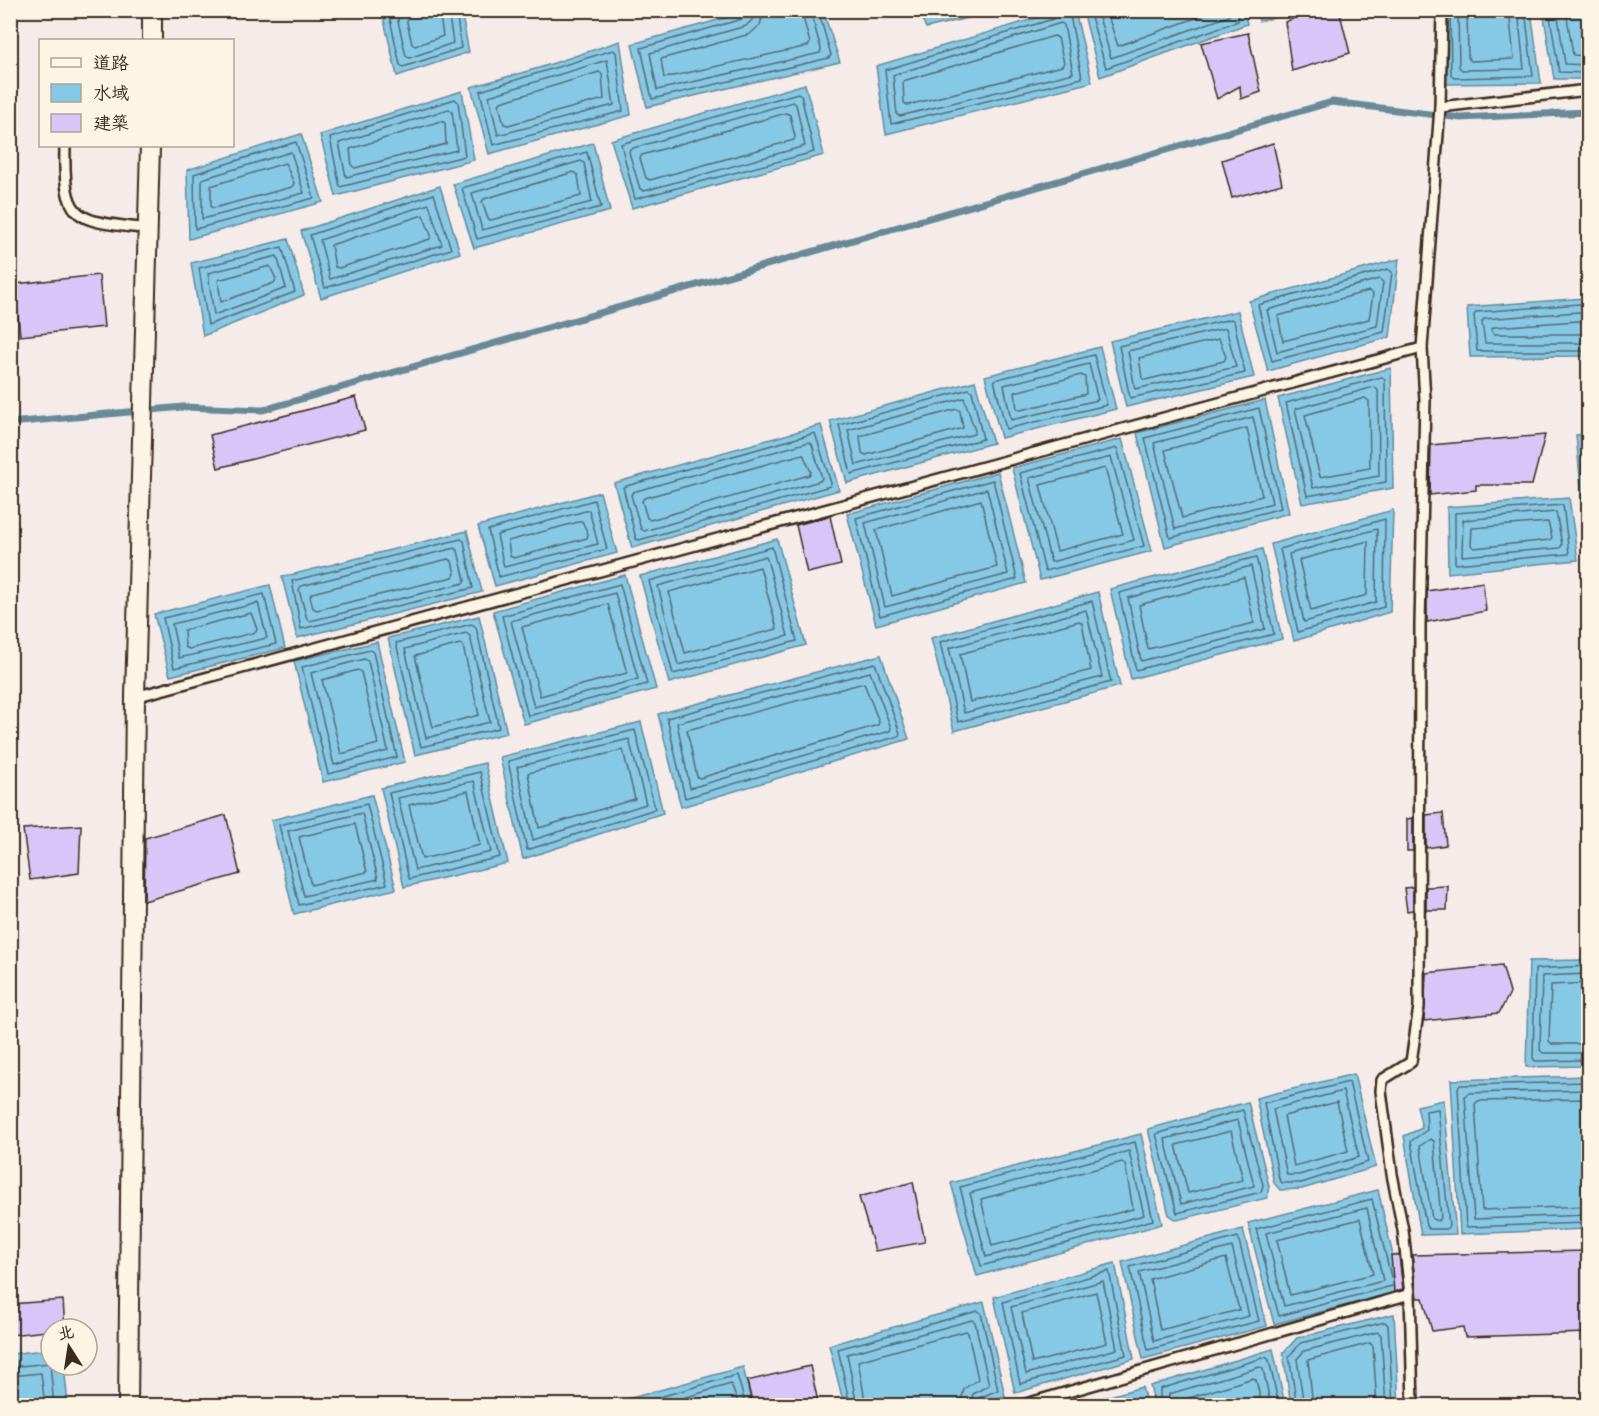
<svg xmlns="http://www.w3.org/2000/svg" width="1599" height="1416" font-family="'Playpen Sans','LXGW WenKai TC',sans-serif">
<style>
.water{fill:#86c9e7;stroke:#688997;stroke-width:1.5}
.lines{fill:none;stroke-linecap:round;stroke-linejoin:round}
.shore{stroke:#596a6e;stroke-width:1.5}
.stream{stroke:#688997;stroke-width:7}
.building{fill:#d9c6f8;stroke:#3b2a1e;stroke-width:1.5}
.service-casing{stroke:#3b2a1e;stroke-width:14}
.minor-casing{stroke:#3b2a1e;stroke-width:22}
.service{stroke:#fcf5e5;stroke-width:9}
.minor{stroke:#fcf5e5;stroke-width:18}
</style>
<rect width="100%" height="100%" fill="#f5ece9"/>
<filter id="ink" filterUnits="userSpaceOnUse"><feTurbulence type="fractalNoise" baseFrequency=".0167" numOctaves="2"/><feDisplacementMap in="SourceGraphic" scale="12" xChannelSelector="R" yChannelSelector="G"/><feConvolveMatrix kernelMatrix="1 2 1 2 8 2 1 2 1" color-interpolation-filters="sRGB"/></filter>
<g filter="url(#ink)">
<g class="water">
<path d="M388,11H461L469,52L397,76L383,16Z"/>
<path d="M750,11H823L840,62L647,107L632,44Z"/>
<path d="M919,11V10L996,11L926,28Z"/>
<path d="M1060,11H1075L1092,82L886,134L876,66Z"/>
<path d="M1083,11H1244L1247,24L1100,77Z"/>
<path d="M1256,11V10L1308,11L1259,21Z"/>
<path d="M1444,11H1531L1541,83L1446,84Z"/>
<path d="M1543,11H1588V79H1554Z"/>
<path d="M620,41L631,115L489,154L471,87L539,68Z"/>
<path d="M805,84L824,155L632,208L611,140Z"/>
<path d="M462,91L474,160L336,196L320,135Z"/>
<path d="M301,134L323,202L189,239L187,170Z"/>
<path d="M593,143L610,211L474,248L453,184Z"/>
<path d="M440,186L460,253L321,298L301,231Z"/>
<path d="M288,239L304,295L203,336L191,263Z"/>
<path d="M1399,259L1390,337L1268,371L1249,301Z"/>
<path d="M1585,298L1588,356L1470,357L1467,307Z"/>
<path d="M1238,311L1254,377L1126,407L1110,341Z"/>
<path d="M1100,347L1116,409L1001,438L985,376Z"/>
<path d="M1391,368L1393,488L1302,504L1278,398Z"/>
<path d="M975,381L993,443L847,483L830,421Z"/>
<path d="M1265,400L1289,513L1165,547L1137,433Z"/>
<path d="M821,425L839,490L632,548L614,483Z"/>
<path d="M1588,434V561L1576,435Z"/>
<path d="M1122,439L1152,551L1040,580L1012,468Z"/>
<path d="M998,472L1026,583L876,625L847,514Z"/>
<path d="M600,492L617,553L495,586L478,526Z"/>
<path d="M1569,498L1578,560L1448,573L1447,507Z"/>
<path d="M1393,510L1390,612L1294,641L1271,544Z"/>
<path d="M467,531L482,592L297,638L282,577Z"/>
<path d="M777,539L806,645L669,683L640,576Z"/>
<path d="M1262,549L1282,639L1131,679L1110,589Z"/>
<path d="M625,575L656,689L524,724L493,611Z"/>
<path d="M270,585L285,648L170,676L154,614Z"/>
<path d="M1098,592L1120,686L954,731L931,638Z"/>
<path d="M479,616L507,733L415,755L388,638Z"/>
<path d="M377,642L405,762L323,782L294,661Z"/>
<path d="M881,655L909,739L681,807L658,714Z"/>
<path d="M641,722L663,813L523,859L500,757Z"/>
<path d="M485,763L508,863L404,887L381,788Z"/>
<path d="M372,795L396,889L294,914L271,820Z"/>
<path d="M1588,960V1066L1526,1067L1529,961Z"/>
<path d="M1354,1074L1376,1167L1302,1189L1280,1190L1274,1183L1256,1098Z"/>
<path d="M1588,1076V1229L1460,1234L1451,1080Z"/>
<path d="M1444,1100L1456,1234L1421,1235L1404,1136L1422,1128L1417,1106Z"/>
<path d="M1248,1102L1269,1186L1267,1198L1177,1220L1169,1215L1148,1129Z"/>
<path d="M1141,1134L1162,1224L977,1276L951,1183Z"/>
<path d="M1378,1190L1401,1291L1274,1324L1248,1223Z"/>
<path d="M1243,1229L1267,1326L1143,1359L1122,1262Z"/>
<path d="M1115,1263L1134,1359L1015,1393L994,1297Z"/>
<path d="M984,1302L1005,1396L972,1405L867,1406L856,1403L844,1405L829,1345Z"/>
<path d="M1394,1314L1399,1405H1291L1283,1353L1297,1338Z"/>
<path d="M51,1349V1365H64L68,1404L78,1405H11V1354Z"/>
<path d="M1273,1349L1285,1405H1155L1150,1386Z"/>
<path d="M743,1367L752,1405H606Z"/>
<path d="M1142,1387L1147,1405H1078Z"/>
</g>
<g class="lines">
<g class="shore">
<path d="M392,10L390,19L400,65L403,67L461,48L456,10"/>
<path d="M400,10L398,21L406,56L409,58L453,43L448,10"/>
<path d="M409,10L407,22L412,44L415,46L443,36L439,10"/>
<path d="M747,10L742,19L641,48L652,99L829,58L831,55L818,10"/>
<path d="M755,10L752,20L746,26L650,53L657,90L820,53L821,49L810,10"/>
<path d="M764,10L760,25L750,34L661,59L664,78L808,46L810,43L801,10"/>
<path d="M1057,10L1053,19L885,70L891,124L1082,78L1069,10"/>
<path d="M1089,10L1106,68L1238,21L1239,10"/>
<path d="M1097,10L1111,58L1229,16L1231,10"/>
<path d="M1106,10L1118,46L1218,10"/>
<path d="M1450,10L1451,75L1454,78L1533,76L1525,10"/>
<path d="M1458,10L1459,67L1462,70L1524,69L1518,10"/>
<path d="M1467,10L1468,58L1471,61L1514,59L1509,10"/>
<path d="M1549,10L1559,72L1588,73"/>
<path d="M1557,10L1565,64L1588,65"/>
<path d="M1566,10L1573,55L1588,56"/>
<path d="M1061,23L1064,25L1073,73L900,116L897,115L893,75Z"/>
<path d="M1054,36L1058,38L1064,63L1062,66L908,105L904,103L903,81Z"/>
<path d="M613,50L616,52L623,111L493,145L480,91Z"/>
<path d="M607,60L614,105L498,135L489,96Z"/>
<path d="M599,72L602,74L604,99L508,125L504,124L499,105L501,102Z"/>
<path d="M798,93L801,95L814,152L635,199L621,144Z"/>
<path d="M455,99L458,102L465,156L340,187L330,138Z"/>
<path d="M793,102L796,104L805,146L644,191L640,189L629,152L630,149Z"/>
<path d="M449,109L452,111L457,150L346,177L339,143Z"/>
<path d="M786,113L790,115L795,137L794,140L650,180L646,178L640,158L642,155Z"/>
<path d="M441,121L445,123L446,144L355,168L352,166L350,149Z"/>
<path d="M296,142L314,198L195,229L194,174Z"/>
<path d="M291,152L304,193L202,219V179Z"/>
<path d="M587,152L601,207L477,239L462,188Z"/>
<path d="M581,161L584,163L592,202L482,230L472,193Z"/>
<path d="M285,163L294,183L292,187L214,208L211,207V186Z"/>
<path d="M574,172L578,175L581,196L491,220L488,219L482,202L484,199Z"/>
<path d="M434,194L451,249L325,288L310,235Z"/>
<path d="M429,204L442,245L330,279L320,240Z"/>
<path d="M423,215L431,235L430,239L339,268L335,267L331,245Z"/>
<path d="M282,247L295,292L208,325L199,268Z"/>
<path d="M277,256L286,288L214,315L208,273Z"/>
<path d="M270,266L276,279L274,283L221,302L218,280Z"/>
<path d="M1388,269L1392,272L1384,332L1272,361L1258,305Z"/>
<path d="M1379,279L1383,282L1377,326L1277,352L1267,310Z"/>
<path d="M1369,291L1373,294L1369,319L1283,341L1278,316Z"/>
<path d="M1588,306L1580,304L1477,312L1474,315L1477,351H1588"/>
<path d="M1588,314L1578,312L1484,319L1482,322L1485,343H1588"/>
<path d="M1231,319L1234,321L1245,373L1130,398L1119,346Z"/>
<path d="M1588,323L1577,321L1494,327L1491,330L1494,334H1588"/>
<path d="M1226,328L1236,367L1135,389L1128,351Z"/>
<path d="M1219,339L1226,357L1224,361L1145,380L1142,378L1139,358Z"/>
<path d="M1094,355L1107,405L1006,429L994,380Z"/>
<path d="M1089,364L1098,400L1011,420L1004,385Z"/>
<path d="M1081,375L1085,377L1086,394L1021,410L1017,409L1015,392Z"/>
<path d="M1382,377L1385,380L1386,482L1307,496L1286,403Z"/>
<path d="M1374,387L1378,390L1379,476L1313,488L1295,409Z"/>
<path d="M969,389L972,391L983,439L851,474L839,425Z"/>
<path d="M964,398L975,431L974,434L856,465L848,430Z"/>
<path d="M1365,398L1369,401L1370,468L1320,477L1305,415Z"/>
<path d="M1259,408L1281,508L1170,538L1145,438Z"/>
<path d="M957,409L960,411L963,428L866,455L862,453L860,436Z"/>
<path d="M1253,417L1272,503L1175,529L1154,443Z"/>
<path d="M1247,428L1262,496L1182,518L1165,450Z"/>
<path d="M815,433L831,483L830,486L639,540L636,539L623,487Z"/>
<path d="M1588,440L1583,443L1588,504"/>
<path d="M809,442L812,444L822,478L820,481L644,531L641,529L631,495L633,492Z"/>
<path d="M1117,448L1144,546L1045,571L1020,473Z"/>
<path d="M803,454L811,472L809,475L650,520L647,518L642,501L644,498Z"/>
<path d="M1111,457L1134,540L1051,562L1029,478Z"/>
<path d="M1105,468L1123,534L1057,551L1040,485Z"/>
<path d="M993,480L1017,579L880,616L856,518Z"/>
<path d="M987,489L1008,574L885,607L865,523Z"/>
<path d="M594,500L607,549L499,577L488,530Z"/>
<path d="M981,500L997,567L892,596L876,530Z"/>
<path d="M1563,505L1569,554L1455,564V513Z"/>
<path d="M589,510L598,544L504,567L497,535Z"/>
<path d="M1556,512L1562,545L1560,548L1462,556L1463,520Z"/>
<path d="M1385,519L1384,607L1298,632L1280,549Z"/>
<path d="M582,521L588,534L587,538L514,558L510,556L508,541Z"/>
<path d="M1548,522L1552,537L1550,540L1474,548L1471,545L1472,528Z"/>
<path d="M1377,529L1376,602L1304,622L1289,554Z"/>
<path d="M461,539L464,541L473,588L301,629L292,581Z"/>
<path d="M1368,541L1367,595L1311,611L1299,560Z"/>
<path d="M772,547L797,641L673,674L649,581Z"/>
<path d="M455,548L458,551L465,580L464,583L310,621L307,619L299,590L301,586Z"/>
<path d="M766,556L788,636L678,665L658,586Z"/>
<path d="M1256,557L1274,634L1136,670L1119,593Z"/>
<path d="M448,559L452,561L455,574L453,577L317,610L313,608L310,596L312,593Z"/>
<path d="M1251,566L1265,629L1141,661L1128,598Z"/>
<path d="M760,567L777,629L685,653L669,592Z"/>
<path d="M1244,577L1254,623L1148,649L1139,605Z"/>
<path d="M620,584L647,684L528,716L502,616Z"/>
<path d="M615,593L638,679L534,707L511,621Z"/>
<path d="M264,594L276,644L174,668L163,618Z"/>
<path d="M1092,601L1111,682L958,722L940,642Z"/>
<path d="M258,603L267,638L179,658L172,624Z"/>
<path d="M608,604L627,673L540,696L522,627Z"/>
<path d="M1086,610L1102,677L964,713L949,648Z"/>
<path d="M251,613L257,629L256,632L189,649L185,647L184,630Z"/>
<path d="M1079,621L1082,623L1091,670L970,702L960,654Z"/>
<path d="M472,624L476,627L499,728L421,747L396,643Z"/>
<path d="M466,633L470,636L490,722L426,738L405,649Z"/>
<path d="M460,644L463,646L479,715L433,727L415,656Z"/>
<path d="M370,650L373,652L397,757L328,774L302,667Z"/>
<path d="M364,659L368,661L388,751L334,765L311,673Z"/>
<path d="M875,663L900,733L899,736L685,798L667,718Z"/>
<path d="M358,670L361,672L378,744L341,754L322,680Z"/>
<path d="M870,672L891,728L890,731L690,788L677,723Z"/>
<path d="M864,683L879,722L878,725L700,778L697,777L687,730Z"/>
<path d="M635,730L655,809L527,850L508,761Z"/>
<path d="M629,739L646,804L533,840L517,767Z"/>
<path d="M623,750L635,799L539,828L528,773Z"/>
<path d="M480,772L500,857L409,879L389,793Z"/>
<path d="M474,781L491,852L415,870L398,798Z"/>
<path d="M468,791L480,845L422,859L409,805Z"/>
<path d="M367,804L387,884L299,905L279,825Z"/>
<path d="M362,813L378,879L304,896L288,831Z"/>
<path d="M355,824L367,872L311,885L299,837Z"/>
<path d="M1588,966L1535,969L1533,1058L1535,1061L1588,1060"/>
<path d="M1588,974L1542,976L1540,1050L1543,1053H1588"/>
<path d="M1588,983L1551,985L1549,1041L1552,1044H1588"/>
<path d="M1349,1082L1368,1162L1301,1183H1282L1279,1179L1264,1103Z"/>
<path d="M1588,1082L1460,1085L1458,1088L1466,1227L1588,1223"/>
<path d="M1588,1090L1468,1093L1465,1096L1474,1219L1588,1215"/>
<path d="M1343,1091L1359,1157L1299,1175H1287L1273,1109Z"/>
<path d="M1588,1099L1478,1101L1475,1104L1482,1210L1588,1206"/>
<path d="M1337,1102L1348,1151L1294,1166L1284,1116Z"/>
<path d="M1438,1109L1449,1226L1446,1229H1429L1426,1226L1411,1141L1427,1130L1426,1111Z"/>
<path d="M1243,1110L1263,1185L1261,1192L1177,1213L1156,1134Z"/>
<path d="M1238,1120L1254,1186L1181,1204L1165,1139Z"/>
<path d="M1231,1131L1243,1180L1188,1193L1176,1145Z"/>
<path d="M1430,1139L1434,1141L1441,1218L1438,1221L1432,1219L1420,1146Z"/>
<path d="M1135,1142L1153,1220L981,1266L960,1187Z"/>
<path d="M1129,1151L1144,1215L986,1257L970,1193Z"/>
<path d="M1122,1162L1125,1164L1133,1209L992,1246L981,1199Z"/>
<path d="M1367,1208L1383,1281L1284,1306L1266,1233Z"/>
<path d="M1360,1219L1373,1274L1290,1295L1277,1240Z"/>
<path d="M1238,1237L1259,1321L1148,1350L1130,1267Z"/>
<path d="M1232,1247L1249,1316L1154,1341L1139,1272Z"/>
<path d="M1226,1258L1239,1310L1160,1330L1150,1279Z"/>
<path d="M1109,1271L1126,1355L1020,1384L1003,1302Z"/>
<path d="M1391,1277L1372,1199L1256,1229L1279,1316L1392,1286"/>
<path d="M1103,1281L1117,1349L1026,1374L1011,1307Z"/>
<path d="M1096,1292L1107,1343L1032,1363L1022,1313Z"/>
<path d="M10,1367L50,1363L54,1406"/>
<path d="M10,1376L41,1373L45,1406"/>
<path d="M628,1406L737,1375L746,1406"/>
<path d="M656,1406L731,1384L739,1406"/>
<path d="M850,1406L838,1349L978,1311L981,1313L998,1390L979,1398L976,1406"/>
<path d="M857,1406L847,1354L972,1320L975,1322L989,1385L973,1394L969,1406"/>
<path d="M866,1406L858,1361L966,1331L968,1333L978,1379L964,1389L960,1406"/>
<path d="M1160,1406V1389L1266,1357L1269,1360L1279,1406"/>
<path d="M1168,1406L1169,1394L1260,1367L1263,1369L1271,1406"/>
<path d="M1177,1406L1179,1401L1253,1378L1256,1380L1262,1406"/>
<path d="M1297,1406L1289,1356L1301,1343L1385,1322L1388,1325L1393,1406"/>
<path d="M1304,1406L1297,1359L1304,1351L1378,1332L1381,1335L1386,1406"/>
<path d="M1313,1406L1308,1360L1370,1343L1373,1346L1377,1406"/>
</g>
<path class="stream" d="M10,423L183,407L263,410L1332,102L1461,118L1588,112"/>
</g>
<g class="building">
<path d="M1314,10H1339L1350,53L1292,71L1285,22Z"/>
<path d="M1248,33L1261,92L1241,99L1240,86L1217,99L1201,43Z"/>
<path d="M1273,143L1282,184L1232,198L1222,160Z"/>
<path d="M99,275L104,327L20,336L15,284Z"/>
<path d="M356,397L365,430L218,468L210,435Z"/>
<path d="M1545,435L1532,485H1476V490L1430,495L1431,445Z"/>
<path d="M830,516L841,565L807,573L796,525Z"/>
<path d="M1483,582L1486,611L1427,622V591Z"/>
<path d="M1443,813L1446,845L1426,848V815Z"/>
<path d="M226,815L240,874L144,901L145,838Z"/>
<path d="M1413,818V851H1407V819Z"/>
<path d="M81,825L79,873L30,880L23,829Z"/>
<path d="M1448,886L1447,910H1426V887Z"/>
<path d="M1413,887V910L1407,911L1404,888Z"/>
<path d="M1502,965L1510,993L1499,1013L1424,1021L1426,973Z"/>
<path d="M913,1182L925,1242L875,1251L859,1197Z"/>
<path d="M1588,1251V1333L1465,1337L1463,1327L1432,1331L1423,1298H1417L1412,1255Z"/>
<path d="M1391,1255H1399L1403,1289L1394,1292Z"/>
<path d="M63,1300L65,1329L10,1335V1304Z"/>
<path d="M810,1366L819,1406H753L747,1381Z"/>
</g>
<g class="lines">
<g class="service-casing">
<g id="service">
<path d="M1440,107L1588,90"/>
<path d="M65,146C63,225 77,220 149,229"/>
<path d="M135,697L1422,348"/>
<path d="M1019,1406L1410,1294"/>
<path d="M1413,1406L1410,1294L1403,1230L1392,1174L1381,1091L1382,1080L1411,1062L1419,1007L1420,625L1425,400L1422,348L1440,107L1442,10"/>
</g>
</g>
<g class="minor-casing">
<g id="minor">
<path d="M152,40V10"/>
<path d="M128,1406L135,697L150,146"/>
</g>
</g>
<use href="#service" class="service"/>
<use href="#minor" class="minor"/>
</g>
</g>
<rect width="1599" height="1416" fill="none" stroke="#fcf5e5" stroke-width="36"/>
<rect x="18" y="18" width="1563" height="1380" fill="none" stroke="#3b2a1e" stroke-width="2" filter="url(#ink)"/>
<rect x="39" y="39" width="195" height="108" fill="#fcf5e5" stroke="#afa495" stroke-width="1.5"/>
<rect x="51" y="58" width="30" height="9" fill="#fcf5e5" stroke="#afa495" stroke-width="1.5"/>
<text x="93" y="69" font-size="18" fill="#3b2a1e">道路</text>
<rect x="51" y="84" width="30" height="18" fill="#86c9e7" stroke="#afa495" stroke-width="1.5"/>
<text x="93" y="99" font-size="18" fill="#3b2a1e">水域</text>
<rect x="51" y="114" width="30" height="18" fill="#d9c6f8" stroke="#afa495" stroke-width="1.5"/>
<text x="93" y="129" font-size="18" fill="#3b2a1e">建築</text>
<g transform="translate(69 1347) rotate(348)"><circle r="28" fill="#fcf5e5" stroke="#afa495" stroke-width="1.5"/>
<path d="M0-4.5L10 22L0 15L-10 22Z" fill="#3b2a1e"/>
<text y="-9" font-size="16" font-weight="bold" text-anchor="middle" fill="#3b2a1e">北</text>
</g>
</svg>
